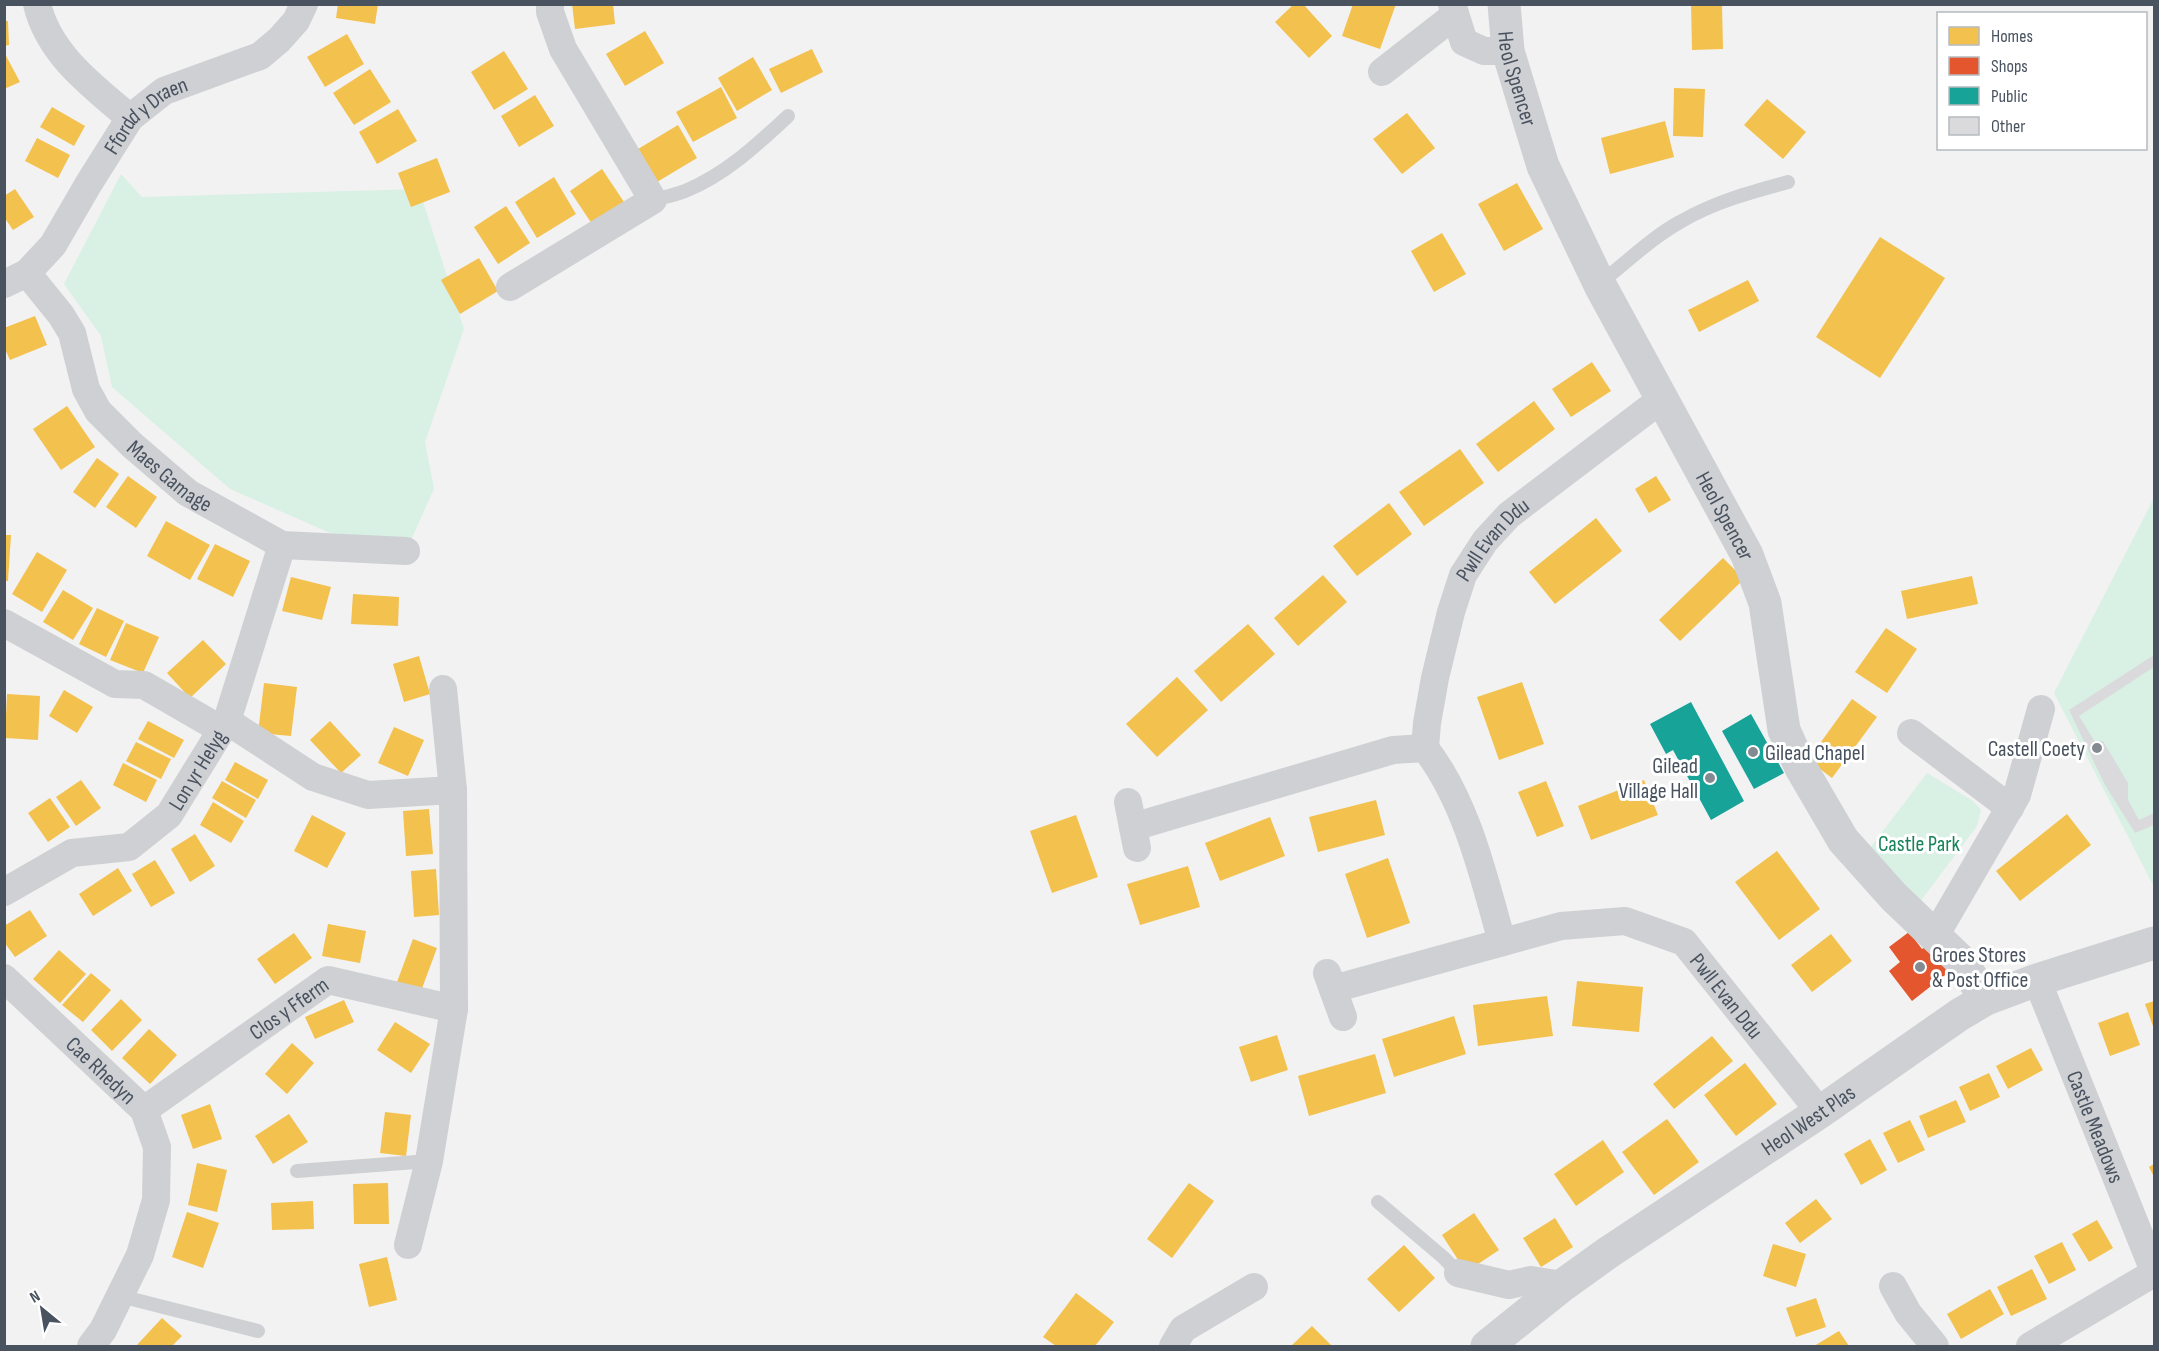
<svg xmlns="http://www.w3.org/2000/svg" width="2159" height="1351" font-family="'Sofia Sans Condensed',sans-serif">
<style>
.green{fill:#d8f1e4}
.homes{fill:#f2c14e}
.shops{fill:#e4572e}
.public{fill:#17a398}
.building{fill:#dadadd}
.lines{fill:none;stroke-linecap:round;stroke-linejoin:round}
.service{stroke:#ced0d3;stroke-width:14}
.minor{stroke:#ced0d3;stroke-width:28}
.tertiary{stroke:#ced0d3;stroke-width:33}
.poi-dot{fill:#848a92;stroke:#fff;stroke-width:2}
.labels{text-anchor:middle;stroke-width:6;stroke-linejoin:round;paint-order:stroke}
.street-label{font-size:22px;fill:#49525f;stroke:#fff}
.poi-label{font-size:22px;fill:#49525f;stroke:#fff;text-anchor:end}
.park-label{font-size:22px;fill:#188259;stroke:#fff}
</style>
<rect width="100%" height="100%" fill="#f3f2f2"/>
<g class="green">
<path d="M121,174L142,197L419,189L464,329L425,442L434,489L411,540L330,533L230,489L112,387L101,336L64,284Z"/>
<path d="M2154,498V887L2054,693Z"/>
<path d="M1927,773L1973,801L1981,810L1977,826L1919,903L1861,860Z"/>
</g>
<g class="homes">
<path d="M338,4H378L375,24L336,18Z"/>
<path d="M572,4H613L615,24L575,29Z"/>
<path d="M1294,4H1303L1332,36L1309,58L1275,22Z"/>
<path d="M1353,4H1396L1380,49L1342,36Z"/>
<path d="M1691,4H1722L1723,49L1692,50Z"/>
<path d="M4,21H8L9,45L4,46Z"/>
<path d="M645,31L664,63L625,86L606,54Z"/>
<path d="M347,34L364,64L325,87L307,57Z"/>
<path d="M812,49L823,72L781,93L769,69Z"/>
<path d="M504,51L528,89L494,110L471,72Z"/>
<path d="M4,52L20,82L4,89Z"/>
<path d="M753,57L772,90L737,111L718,78Z"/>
<path d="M370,69L391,102L354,125L333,93Z"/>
<path d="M721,87L737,118L693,142L676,112Z"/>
<path d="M1674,88L1705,89L1703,137L1673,136Z"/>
<path d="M535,95L554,126L519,147L501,116Z"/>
<path d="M1767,99L1806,132L1783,159L1744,125Z"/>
<path d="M52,107L85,126L74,146L40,127Z"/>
<path d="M398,109L417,141L377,164L359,132Z"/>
<path d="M1407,113L1435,148L1402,174L1373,139Z"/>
<path d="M1665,121L1674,157L1610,174L1601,138Z"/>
<path d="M678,125L697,158L657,182L638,149Z"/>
<path d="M37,138L70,155L58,178L25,161Z"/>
<path d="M437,158L450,192L411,207L398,173Z"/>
<path d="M602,169L624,202L592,224L570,191Z"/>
<path d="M554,177L576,214L537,238L515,202Z"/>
<path d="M1517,183L1543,229L1504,251L1478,204Z"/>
<path d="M15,189L34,217L13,230L4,217V196Z"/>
<path d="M506,206L530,243L498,264L474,227Z"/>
<path d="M1442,233L1466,274L1434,292L1411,251Z"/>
<path d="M1880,237L1945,278L1880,378L1816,337Z"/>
<path d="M479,258L498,291L460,314L441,280Z"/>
<path d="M1748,280L1759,301L1699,332L1688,310Z"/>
<path d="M35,316L47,345L10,360L4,347V328Z"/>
<path d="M1592,362L1611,391L1571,417L1552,389Z"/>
<path d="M1534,401L1555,429L1498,472L1476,444Z"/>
<path d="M67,406L95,447L61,470L33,429Z"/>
<path d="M1460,449L1484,483L1424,526L1399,492Z"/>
<path d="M97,458L119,474L95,508L73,492Z"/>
<path d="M128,476L157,497L136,528L106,507Z"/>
<path d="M1656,476L1671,500L1649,513L1635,489Z"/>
<path d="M1389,503L1412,534L1357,576L1333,546Z"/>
<path d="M1596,518L1622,551L1555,604L1529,572Z"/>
<path d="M166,521L210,545L190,580L147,556Z"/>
<path d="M4,535H11L8,581H4Z"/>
<path d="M215,544L250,561L233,597L197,579Z"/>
<path d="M37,552L67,570L42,612L12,594Z"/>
<path d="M1723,558L1744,579L1680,641L1659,620Z"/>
<path d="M1323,575L1347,602L1298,646L1274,618Z"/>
<path d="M1972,576L1978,604L1907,619L1901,591Z"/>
<path d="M291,577L331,587L322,620L282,611Z"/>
<path d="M63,590L93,608L73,640L43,622Z"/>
<path d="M353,594L399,597L398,626L351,624Z"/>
<path d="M97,608L124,621L106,657L79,644Z"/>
<path d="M126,623L159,637L143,673L110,660Z"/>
<path d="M1248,624L1275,654L1221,702L1194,671Z"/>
<path d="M1886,628L1917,649L1887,693L1855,672Z"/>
<path d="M203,640L226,664L190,698L167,673Z"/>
<path d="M419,656L430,694L404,702L393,664Z"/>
<path d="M1177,677L1208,710L1157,757L1126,724Z"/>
<path d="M1522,682L1544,744L1499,760L1477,697Z"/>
<path d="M264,683L297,687L291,736L258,733Z"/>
<path d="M64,690L93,707L77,733L49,716Z"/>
<path d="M7,694L40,696L38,740L5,738Z"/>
<path d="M1852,699L1877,717L1832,778L1808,760Z"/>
<path d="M148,721L184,740L174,758L138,739Z"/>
<path d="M330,721L361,755L341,773L310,740Z"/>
<path d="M394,727L424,740L408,776L378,763Z"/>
<path d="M136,742L171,759L161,779L126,761Z"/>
<path d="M235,762L268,780L258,799L225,780Z"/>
<path d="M123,763L157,780L146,802L113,785Z"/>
<path d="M81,780L101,808L76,826L56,797Z"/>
<path d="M1644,780L1658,815L1591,840L1578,806Z"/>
<path d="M222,781L256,800L246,818L212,798Z"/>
<path d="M1546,781L1564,826L1537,837L1518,792Z"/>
<path d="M50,798L70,827L48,842L28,813Z"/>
<path d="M1376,800L1385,835L1318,852L1309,817Z"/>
<path d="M213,802L244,821L231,843L200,825Z"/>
<path d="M429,809L433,854L406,856L403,811Z"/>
<path d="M2067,814L2091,845L2020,901L1996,871Z"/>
<path d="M312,815L346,833L327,868L294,851Z"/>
<path d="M1076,815L1098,877L1052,893L1030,831Z"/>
<path d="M1270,817L1285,856L1220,881L1205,843Z"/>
<path d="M195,834L215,866L190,882L171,849Z"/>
<path d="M1777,851L1820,909L1779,940L1735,882Z"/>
<path d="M1388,858L1410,923L1367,938L1345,874Z"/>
<path d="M155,860L175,893L151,907L132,874Z"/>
<path d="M1188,866L1200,907L1140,925L1127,884Z"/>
<path d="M118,868L132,891L93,916L79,894Z"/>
<path d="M436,869L439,915L414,917L411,871Z"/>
<path d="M30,910L47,936L15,957L4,942V926Z"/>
<path d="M328,924L366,931L360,963L322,956Z"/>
<path d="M294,933L312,958L275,984L257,959Z"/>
<path d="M1831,934L1852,961L1812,992L1791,965Z"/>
<path d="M413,939L437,948L421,991L397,982Z"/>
<path d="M59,950L86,974L60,1003L33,979Z"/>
<path d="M91,973L111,990L83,1022L62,1005Z"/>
<path d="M1577,981L1643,987L1639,1032L1572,1026Z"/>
<path d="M1547,996L1553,1036L1478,1046L1473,1005Z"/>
<path d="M121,999L142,1020L112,1051L91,1030Z"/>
<path d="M344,1000L354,1022L315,1039L305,1017Z"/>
<path d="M2154,1001V1029L2145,1004Z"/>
<path d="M2128,1012L2140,1045L2110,1056L2098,1023Z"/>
<path d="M1454,1016L1466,1054L1394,1077L1382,1039Z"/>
<path d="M395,1022L430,1044L411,1073L377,1050Z"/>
<path d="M149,1029L177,1055L150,1084L122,1058Z"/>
<path d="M1277,1035L1288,1070L1251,1082L1239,1047Z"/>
<path d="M1712,1036L1733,1061L1674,1109L1653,1084Z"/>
<path d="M292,1043L314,1063L287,1094L265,1074Z"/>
<path d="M2031,1048L2043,1070L2008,1089L1996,1066Z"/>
<path d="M1375,1054L1386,1093L1309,1116L1298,1076Z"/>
<path d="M1745,1063L1777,1104L1736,1136L1704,1095Z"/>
<path d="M1989,1073L2000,1097L1970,1111L1959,1087Z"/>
<path d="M1956,1100L1966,1122L1928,1138L1919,1116Z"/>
<path d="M210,1104L222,1139L193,1149L181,1115Z"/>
<path d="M385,1112L411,1115L406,1156L380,1153Z"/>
<path d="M289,1114L308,1142L273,1164L255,1136Z"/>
<path d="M1667,1119L1699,1162L1654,1195L1622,1152Z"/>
<path d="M1910,1120L1925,1150L1898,1163L1883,1133Z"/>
<path d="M1870,1139L1887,1170L1861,1185L1844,1154Z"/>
<path d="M1603,1140L1624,1172L1576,1206L1554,1174Z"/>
<path d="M197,1163L227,1170L217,1212L188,1205Z"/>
<path d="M2154,1164V1177L2149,1167Z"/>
<path d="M388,1183L389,1224H354L353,1184Z"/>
<path d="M1189,1183L1214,1201L1172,1258L1147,1239Z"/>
<path d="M1816,1199L1832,1219L1800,1243L1785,1223Z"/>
<path d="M313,1201L314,1229L272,1230L271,1203Z"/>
<path d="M187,1212L219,1223L203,1268L172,1257Z"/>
<path d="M1474,1213L1499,1250L1466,1272L1442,1235Z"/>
<path d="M1555,1218L1573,1247L1541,1267L1523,1238Z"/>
<path d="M2097,1220L2113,1248L2089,1262L2072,1234Z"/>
<path d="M2062,1242L2076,1270L2049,1284L2034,1256Z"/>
<path d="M1773,1244L1806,1254L1796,1287L1763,1276Z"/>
<path d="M1404,1245L1435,1278L1399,1312L1367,1279Z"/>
<path d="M387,1257L397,1300L369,1307L359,1264Z"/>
<path d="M2032,1269L2047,1299L2011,1316L1997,1287Z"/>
<path d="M1990,1289L2004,1314L1961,1339L1947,1314Z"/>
<path d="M1076,1293L1114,1322L1095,1346H1056L1043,1337Z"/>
<path d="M1816,1298L1826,1327L1796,1337L1786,1308Z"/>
<path d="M162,1318L182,1336L172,1346H136Z"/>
<path d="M1312,1326L1332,1346H1291Z"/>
<path d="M1839,1331L1849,1346H1814Z"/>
</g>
<path class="shops" d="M1909,932L1922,949L1928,945L1949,972L1912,1001L1889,971L1900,962L1889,947Z"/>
<g class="public">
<path d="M1691,702L1744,801L1711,820L1673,750L1666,754L1650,724Z"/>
<path d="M1751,714L1784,773L1754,789L1722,731Z"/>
</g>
<path class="building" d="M2154,655V667L2079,716L2095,742L2103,741L2128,783V800L2139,820L2154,813V825L2135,833L2105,785L2069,710Z"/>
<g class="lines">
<g class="service">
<path d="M653,200C664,197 675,195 685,191C725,175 758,144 788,116"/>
<path d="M1600,283C1626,263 1651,238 1680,222C1714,202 1751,192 1788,182"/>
<path d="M297,1171L429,1161"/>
<path d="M1378,1202L1444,1258L1458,1273"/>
<path d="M120,1296L258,1331"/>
</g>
<g class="minor">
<path d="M37,4C49,55 93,86 130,118"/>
<path d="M1452,4L1464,42L1484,51H1508"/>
<path d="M1382,72L1455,15"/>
<path id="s1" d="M27,273L61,315L72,333L86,389L98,411L132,445L188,493L282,545L406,551"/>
<path id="s2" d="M4,284L27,273L53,245L89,183L130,118L164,91L260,56L279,40L296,21L304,4"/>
<path d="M510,287L653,200L563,49L550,12V4"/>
<path d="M4,623L115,684L144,685L222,730"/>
<path d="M227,721L313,777L368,795L453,790"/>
<path d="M1911,733L2010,808"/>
<path id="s3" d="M1425,748L1427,723L1435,678L1451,612L1463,575L1485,541L1509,515L1663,398"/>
<path d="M1128,802L1137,848"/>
<path d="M1133,827L1393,750L1425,748C1467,802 1484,878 1502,942"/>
<path id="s4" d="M4,892L72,853L129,847L169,815L227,721L282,545"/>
<path d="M1935,936L2017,795L2041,709"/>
<path d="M1327,973L1343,1017"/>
<path id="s5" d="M4,978L144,1110L157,1147L156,1200L140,1255L103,1330L91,1346"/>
<path id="s6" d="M2037,980L2154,1271"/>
<path id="s7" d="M1333,989L1561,926L1625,921L1684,942L1820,1112"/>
<path id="s8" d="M144,1110L328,980L454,1009"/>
<path d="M408,1245L429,1161L454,1009L453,790L443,689"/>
<path d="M1458,1273L1509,1285L1531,1280L1563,1285"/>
<path d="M1893,1286L1908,1313L1935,1346"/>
<path d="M1173,1346L1183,1329L1254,1287"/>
<path d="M2030,1346L2154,1273"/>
</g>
<g class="tertiary">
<path id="s9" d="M1504,4L1508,51L1543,166L1601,287L1747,555L1765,603L1784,730L1801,768L1843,840L1894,897L1961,961L1986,999"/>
<path id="s10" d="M1487,1346L1563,1285L1609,1252L1820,1112L1959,1015L1986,999L2037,980L2154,943"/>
</g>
</g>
<g class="poi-dot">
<circle cx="2097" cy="748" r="6"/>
<circle cx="1753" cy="752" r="6"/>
<circle cx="1710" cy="778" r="6"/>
<circle cx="1920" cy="967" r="6"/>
</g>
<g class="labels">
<g class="street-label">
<text dy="8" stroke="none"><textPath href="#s9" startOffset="76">Heol Spencer</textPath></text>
<text dy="8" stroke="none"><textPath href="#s2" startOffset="226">Ffordd y Draen</textPath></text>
<text dy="8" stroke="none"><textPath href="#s1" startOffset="255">Maes Gamage</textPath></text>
<text dy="8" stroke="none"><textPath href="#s9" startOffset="562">Heol Spencer</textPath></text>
<text dy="8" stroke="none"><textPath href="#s3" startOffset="224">Pwll Evan Ddu</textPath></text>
<text dy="8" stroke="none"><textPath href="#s4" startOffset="240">Lon yr Helyg</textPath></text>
<text dy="8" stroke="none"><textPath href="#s7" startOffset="432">Pwll Evan Ddu</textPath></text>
<text dy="8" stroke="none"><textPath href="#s8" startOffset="177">Clos y Fferm</textPath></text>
<text dy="8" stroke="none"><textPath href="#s5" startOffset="134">Cae Rhedyn</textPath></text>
<text dy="8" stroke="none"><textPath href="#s10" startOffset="393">Heol West Plas</textPath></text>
<text dy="8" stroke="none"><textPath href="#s6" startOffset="158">Castle Meadows</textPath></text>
</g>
<g class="poi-label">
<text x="2085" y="756">Castell Coety</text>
<text x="1765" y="760" text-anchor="start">Gilead Chapel</text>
<text x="1698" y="773">Gilead<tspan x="1698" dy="25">Village Hall</tspan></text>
<text x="1932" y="962" text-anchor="start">Groes Stores<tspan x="1932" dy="25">&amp; Post Office</tspan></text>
</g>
<g class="park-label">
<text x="1919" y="851">Castle Park</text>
</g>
</g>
<rect width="2159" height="1351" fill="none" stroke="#49525f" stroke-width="12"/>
<rect x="1937" y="12" width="210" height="138" fill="#ffffff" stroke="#b6babf" stroke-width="1.5"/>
<rect x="1949" y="27" width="30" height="18" fill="#f2c14e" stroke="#b6babf" stroke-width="1.5"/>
<text x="1991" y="42" font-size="18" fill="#49525f">Homes</text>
<rect x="1949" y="57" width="30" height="18" fill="#e4572e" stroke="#b6babf" stroke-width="1.5"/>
<text x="1991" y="72" font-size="18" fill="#49525f">Shops</text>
<rect x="1949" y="87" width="30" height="18" fill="#17a398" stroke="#b6babf" stroke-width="1.5"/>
<text x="1991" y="102" font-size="18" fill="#49525f">Public</text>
<rect x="1949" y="117" width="30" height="18" fill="#dadadd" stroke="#b6babf" stroke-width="1.5"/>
<text x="1991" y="132" font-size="18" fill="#49525f">Other</text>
<g transform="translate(42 1309) rotate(330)" stroke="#ffffff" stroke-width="4.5" paint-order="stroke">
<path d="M0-4.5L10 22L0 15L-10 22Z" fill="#49525f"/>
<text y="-9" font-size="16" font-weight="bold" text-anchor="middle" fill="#49525f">N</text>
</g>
</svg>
